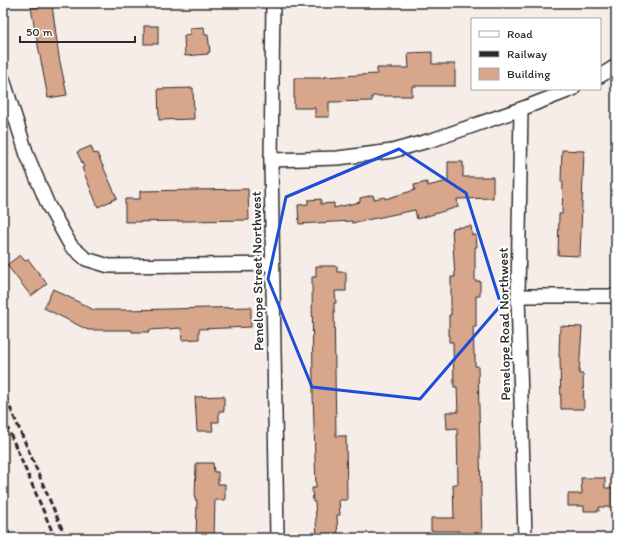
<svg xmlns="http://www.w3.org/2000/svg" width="619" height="541" font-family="Itim,sans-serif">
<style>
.building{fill:#d8a68b;stroke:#2b2b2b}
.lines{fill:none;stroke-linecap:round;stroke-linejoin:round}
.minor-casing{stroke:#2b2b2b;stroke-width:16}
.minor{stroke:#fff;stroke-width:13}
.rail{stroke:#2b2b2b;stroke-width:3;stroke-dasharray:6 3;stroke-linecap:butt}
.marked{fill:none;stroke:#1d4ed8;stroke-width:3;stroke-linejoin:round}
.labels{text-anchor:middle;stroke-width:4;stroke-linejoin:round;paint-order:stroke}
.street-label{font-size:14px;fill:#2b2b2b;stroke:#fff}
</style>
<rect width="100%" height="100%" fill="#f7ede8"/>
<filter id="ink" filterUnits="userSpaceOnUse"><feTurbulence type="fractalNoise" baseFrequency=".025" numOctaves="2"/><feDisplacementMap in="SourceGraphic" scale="8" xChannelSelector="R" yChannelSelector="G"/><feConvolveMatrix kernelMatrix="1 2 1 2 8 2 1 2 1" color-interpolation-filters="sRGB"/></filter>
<g filter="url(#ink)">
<g class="building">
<path d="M52,5L59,57L67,95L48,98L31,8Z"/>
<rect x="144" y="26" width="14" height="18"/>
<path d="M204,27L205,35H208L210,52H208V54L185,56L184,36L190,35V28Z"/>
<path d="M432,52V64H455V86H412V96H372V101L329,102V117H315V108H294V78H324L323,77L377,74V68H409L408,53Z"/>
<path d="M193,88L194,119L159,120L158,89Z"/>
<path d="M91,146L94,154L97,153L117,198L98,207L82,168L84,167L77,152Z"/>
<path d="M562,150L584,151L580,256L558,255L559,214H562L563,182H561Z"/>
<path d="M448,162H463V177H493V198L457,199L458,207L417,219L415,210L352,223V221L299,224L298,205L308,204V200L321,199V204L334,203V208L360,202V198L373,195L374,199L385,197V199L415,190L414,185L427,182L428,186L448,181Z"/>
<path d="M248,189L249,220L125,222V199H140V191Z"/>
<path d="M471,226L472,235H476L477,247H475V281H480V296H476V327H473L474,355H475V366H478L482,538H459V531H431V518H454L453,484H458L457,428L447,429L446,412H458L457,387H454L453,342H449V315H451V277H455L452,228Z"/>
<path d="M20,255L25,261L28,259L47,284L31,296L7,265Z"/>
<path d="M316,266H337V272H346V291H335L336,303H334L336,436H346L347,500H339L340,515H337L338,538H317L315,502H313L312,488H316L313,394L312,277H316Z"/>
<path d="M53,289L94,310H127L251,307V327L199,329V339L182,340L181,328L149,330V332H132V330H88L44,308Z"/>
<path d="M560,326L582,327L579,374H583L584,409H561L560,357H559Z"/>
<path d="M224,396V411H219V422H212L213,431H197L195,397Z"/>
<path d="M196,463H213L214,472H218V484H225V500H215L214,538H196L197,500H195Z"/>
<path d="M581,478H605V488H613V507H599V511H584V506H568V494H582Z"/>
</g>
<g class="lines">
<g class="minor-casing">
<g id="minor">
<path d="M273,3L271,160L277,538"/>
<path d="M600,76L616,66"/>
<path d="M3,79L27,155L48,205L71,246L86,259L109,266L272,264"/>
<path d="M521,109L518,296L525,538"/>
<path d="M271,160L338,158L392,151L435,139L521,109L573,89"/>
<path d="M518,296H616"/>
</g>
</g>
<use href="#minor" class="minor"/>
<g class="rail">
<path d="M3,391L66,538"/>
<path d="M3,417L55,538"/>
<path d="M3,520L11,538"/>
</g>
</g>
</g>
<path class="marked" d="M399,149L466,193L501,305L420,399L312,387L268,279L286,197Z"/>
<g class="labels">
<g class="street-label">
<text transform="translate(257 271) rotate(-91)" y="5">Penelope Street Northwest</text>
<text transform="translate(504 324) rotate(-91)" y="5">Penelope Road Northwest</text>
</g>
</g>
<rect width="619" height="541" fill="none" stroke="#fff" stroke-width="16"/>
<rect x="8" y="8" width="603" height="525" fill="none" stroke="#2b2b2b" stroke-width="1.5" filter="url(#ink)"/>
<rect x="471" y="18" width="130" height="72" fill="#ffffff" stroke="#aaaaaa"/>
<rect x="479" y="31" width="20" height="6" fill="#ffffff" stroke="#aaaaaa"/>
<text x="507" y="38" font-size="12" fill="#2b2b2b">Road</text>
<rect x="479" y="51" width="20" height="6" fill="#2b2b2b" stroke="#aaaaaa"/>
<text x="507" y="58" font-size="12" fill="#2b2b2b">Railway</text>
<rect x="479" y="68" width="20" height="12" fill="#d8a68b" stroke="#aaaaaa"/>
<text x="507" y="78" font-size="12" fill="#2b2b2b">Building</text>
<path d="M20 36v6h115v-6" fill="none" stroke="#2b2b2b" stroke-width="2"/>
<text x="26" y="36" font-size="12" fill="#2b2b2b" stroke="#ffffff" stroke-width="3" paint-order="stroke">50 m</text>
</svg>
